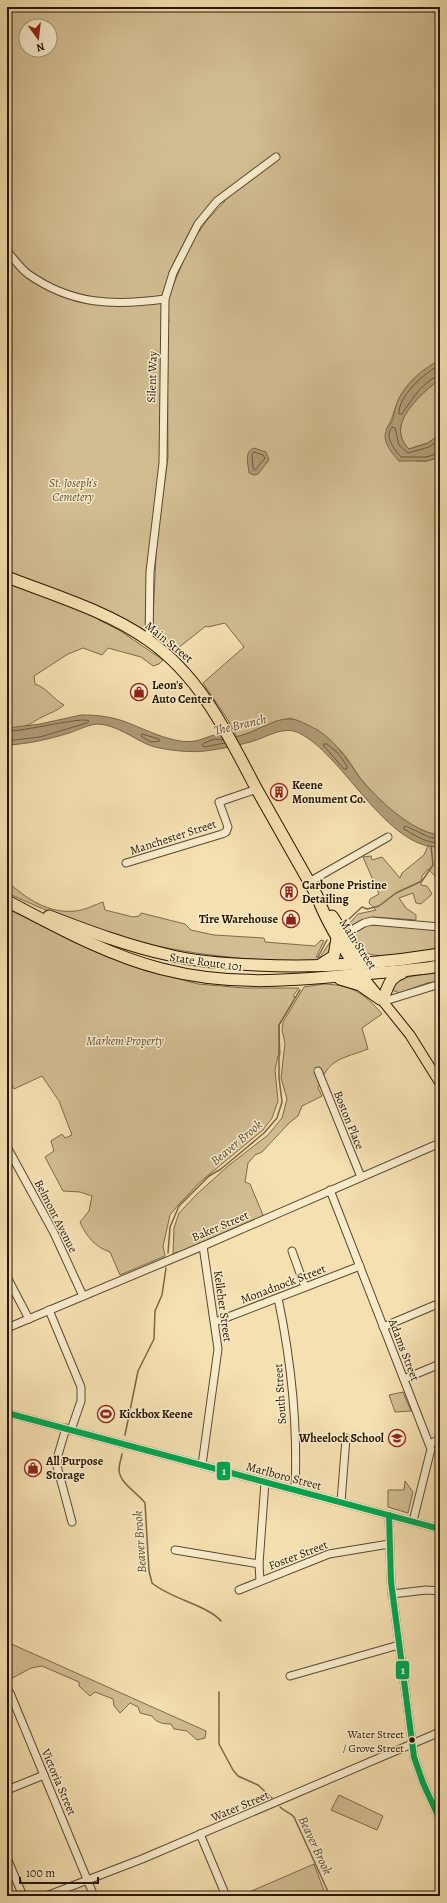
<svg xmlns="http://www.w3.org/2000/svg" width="447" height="1903" font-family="Alegreya,serif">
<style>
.green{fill:#d2bd93;stroke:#7c694a;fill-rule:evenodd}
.water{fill:#af9b75;stroke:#796547}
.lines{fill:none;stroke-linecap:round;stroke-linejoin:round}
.shore{stroke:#6b583b;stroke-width:1}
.stream{stroke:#796547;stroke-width:1.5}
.minor-casing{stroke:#5a482d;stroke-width:9}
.major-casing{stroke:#271501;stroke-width:11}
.highway-casing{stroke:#271501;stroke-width:13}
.minor{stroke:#f8ebcc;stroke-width:7}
.major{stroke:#f5e0b1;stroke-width:9}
.highway{stroke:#f5e0b1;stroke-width:11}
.bus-1-casing{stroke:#f8ebcc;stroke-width:9}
.bus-1{stroke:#00a651;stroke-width:6}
.bus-dot{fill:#271501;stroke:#f8ebcc;stroke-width:1.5}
.labels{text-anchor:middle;stroke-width:3;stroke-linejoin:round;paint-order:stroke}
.bus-label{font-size:11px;fill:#271501;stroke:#f8ebcc;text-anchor:end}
.street-label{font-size:12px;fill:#271501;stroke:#f8ebcc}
.park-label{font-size:12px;font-style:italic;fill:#635034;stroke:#f8ebcc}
.poi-label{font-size:12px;font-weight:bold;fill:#271501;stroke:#f8ebcc;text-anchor:start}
.water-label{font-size:13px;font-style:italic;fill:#5d4b2f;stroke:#f8ebcc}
.line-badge{stroke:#f8ebcc;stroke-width:1.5}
.badge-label{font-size:11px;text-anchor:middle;font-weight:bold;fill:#fff}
</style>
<rect width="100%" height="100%" fill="#f5e0b1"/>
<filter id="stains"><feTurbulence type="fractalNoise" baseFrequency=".005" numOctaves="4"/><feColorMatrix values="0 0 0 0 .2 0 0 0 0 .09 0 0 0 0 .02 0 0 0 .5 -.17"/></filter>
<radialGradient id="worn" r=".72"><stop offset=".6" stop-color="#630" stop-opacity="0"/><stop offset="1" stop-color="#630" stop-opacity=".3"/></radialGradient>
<g class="green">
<path d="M7,7H440V360C422,371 405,383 397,404C393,413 392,421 386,429L416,461H427L440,457V835C412,833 378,800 361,779C353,769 348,757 339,749C322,733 312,727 290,718L237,737L228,720L203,683L244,647L225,623L208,627L206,626L173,652L152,635L157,538L168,457L167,320L169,322L167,305L170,293L190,245L207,220L225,201L222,193L192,227L173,264L163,295L161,354L162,439L147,631L101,609L99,620L119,630L163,660L159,664L153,666L141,657L108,648L102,655L83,648L68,654L34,676L35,684C47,688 53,699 64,705C57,711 50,713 42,717C26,726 27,728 7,728ZM26,26H50V50H26Z"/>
<path d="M440,379V434L428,443L409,449C384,424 420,394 440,379Z"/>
<path d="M428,846L440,847V889L438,888L435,876L428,869L422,876L421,885L427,886L432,894L421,904L416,903L413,893L399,898L406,908L416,915V920L373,917L348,927L347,926L358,914L376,910L369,903L370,899L379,894L363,857L371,856L372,860L382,857L400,878L402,873L424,855Z"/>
<path d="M7,881C26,899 49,914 76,911C85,910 94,905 103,902L105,910L133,917L139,916L141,913L185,924L191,930L214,935L264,938L265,942L315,946L321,940L324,941L316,957H320L330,942L333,950L323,961C249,962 174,954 103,932C70,921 38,907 7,893Z"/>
<path d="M7,909L56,931L169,976L198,984L244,988H299L293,996L296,997L279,1025L280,1055L278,1056L275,1070L278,1101L272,1118L263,1130L200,1182L179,1204L170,1215L163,1246L165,1256L120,1275L110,1252C95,1247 86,1236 80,1222L89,1211L92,1196L80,1192L63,1191L45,1157L54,1151L51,1141L62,1134L65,1138L72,1135L59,1101L42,1076L14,1089L7,1077Z"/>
<path d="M367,925H379L440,930V948C424,951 380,960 367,953C359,950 355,942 352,935L354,931Z"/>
<path d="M440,972V981L427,983L400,993L394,991C393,988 393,984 395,982C401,976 431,974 440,972Z"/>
<path d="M324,984C352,985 364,993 382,1014L362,1028L368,1049C342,1059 328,1058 318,1088L322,1096L302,1106L298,1116L289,1123L262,1152L255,1155L248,1163L245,1182L250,1184L263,1215V1217L178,1253L177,1252L173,1254L174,1228L179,1213L197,1194L228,1166L268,1135L282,1118L287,1099L281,1078L285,1043L282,1030L283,1022L304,987Z"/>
<path d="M403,1392L411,1411L395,1412L389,1395Z"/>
<path d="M405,1481L413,1492L408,1513L388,1507V1490H404Z"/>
<path d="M7,1642L206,1731L205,1738L197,1740L187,1731L174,1729L171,1724C164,1724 156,1723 152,1716L140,1713L138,1707L130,1703L120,1713L114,1706L113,1699L95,1692L90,1696L79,1686V1682L42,1666L31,1668L7,1681Z"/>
<path d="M339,1795L383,1816L377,1830L331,1810Z"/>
<path d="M314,1864L326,1896H240Z"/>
</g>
<g class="water">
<path d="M440,360V379C421,394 384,425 409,449L428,443L440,434V457L427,461H399C393,454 386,447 385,437C385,430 389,427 392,421C394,416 394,411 396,406C402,386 422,369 440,360Z"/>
<path d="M254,448L266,452L269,460L258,474L254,475L249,473C248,464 244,451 254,448Z"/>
<path d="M81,715C94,715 107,716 120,720C142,727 172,745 195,741C202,740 208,736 215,735C223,735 232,738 239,736C254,733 276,717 291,719C297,719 305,724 310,726C333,736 346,759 360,778C377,799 413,833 440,835V847C387,850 343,754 299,733C283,725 266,738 250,742C236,746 220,749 205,751C192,753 161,750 149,745C132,738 117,725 98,724C90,724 78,730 69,733C49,739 29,744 7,745V728L40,724Z"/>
</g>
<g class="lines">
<g class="shore">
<path d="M440,365C425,372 398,396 399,414H402C410,402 425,378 440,376"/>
<path d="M440,439L429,447L408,453L399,445L395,428L392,427C384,437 394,449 401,457H426L440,453"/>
<path d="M254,452L263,455L265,458L255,470L253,468L252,456Z"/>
<path d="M7,731C23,732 83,716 89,721L87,723L40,737L7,741"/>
<path d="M142,734L159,739L160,741L151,742L142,737Z"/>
<path d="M223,740L215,739L204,743L202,745L204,747L225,743"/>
<path d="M324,744H327L338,753L347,766V769H344L324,746Z"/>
<path d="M440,838H431L406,826L404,827V829C416,836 426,843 440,843"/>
</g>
<g class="stream">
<path d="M349,919L362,907L367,909L379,906L396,893L422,881L433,865L431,846"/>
<path d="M318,957L327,940"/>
<path d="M168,1253L170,1227L179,1206L209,1176L221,1169L264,1133L277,1118L282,1102L279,1078V1025L300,990"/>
<path d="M125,1435L138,1371L154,1339L155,1311L162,1295L166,1268"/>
<path d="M122,1454C121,1459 119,1465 119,1470C120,1484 138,1493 145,1503L149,1571L152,1583C171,1599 207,1605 221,1621"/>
<path d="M219,1692V1744L233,1770L238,1776L258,1785L272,1798"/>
<path d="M280,1807C285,1812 290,1812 294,1817L330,1896"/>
</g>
<g class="minor-casing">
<g id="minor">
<path d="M7,251C14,259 20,268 28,274C72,305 114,306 165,299"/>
<path d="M149,640L150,572L163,463L165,299L173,273L198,224L217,201L276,157"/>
<path d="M126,863L222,834L226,832L228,827L219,802L257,789"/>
<path d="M309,882L388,837"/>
<path d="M341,936L364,923L372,921L440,927"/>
<path d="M385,1001L440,984"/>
<path d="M318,1071L361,1177"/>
<path d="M7,1147L54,1233L83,1296"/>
<path d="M330,1190L431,1449L413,1521"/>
<path d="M292,1251L305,1287"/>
<path d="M7,1277L29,1319"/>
<path d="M278,1298C291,1360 298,1426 295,1490"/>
<path d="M49,1310L81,1387V1401L71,1430"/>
<path d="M215,1322L360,1266"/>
<path d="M383,1327L440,1303"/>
<path d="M7,1328L203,1246L440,1143"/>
<path d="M404,1379L440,1364"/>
<path d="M7,1413L440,1529"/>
<path d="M66,1428L58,1455L57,1466L72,1522"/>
<path d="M430,1444L440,1439"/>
<path d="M202,1465L218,1349L203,1246"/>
<path d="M341,1502L346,1438"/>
<path d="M389,1515L391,1582L414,1757L423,1783L440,1820"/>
<path d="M175,1550L259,1564"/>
<path d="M260,1581L259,1564L265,1482"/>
<path d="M239,1590L329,1554L389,1544"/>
<path d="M392,1594L426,1590L440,1591"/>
<path d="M290,1676L399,1645"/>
<path d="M10,1693L94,1896"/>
<path d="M7,1790L44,1775"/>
<path d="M200,1834L226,1896"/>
<path d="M7,1858L23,1896"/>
<path d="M46,1896L142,1859L440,1732"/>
</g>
</g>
<g class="major-casing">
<path id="major" d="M361,974L410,1035L440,1083"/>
</g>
<g class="highway-casing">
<g id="highway">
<path d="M7,577C53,595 107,611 148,640C200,676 227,733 256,788C276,824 297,860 317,896C327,924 344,950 361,974"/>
<path d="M7,901C57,927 107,955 162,969C228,986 286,981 352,975C382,972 411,971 440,966"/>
<path d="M49,916C88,931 128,946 169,955C198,962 227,964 256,965C318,968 379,964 440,954"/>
<path d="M332,916L357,955"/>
<path d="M320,965L334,956L337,938"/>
<path d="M340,979L360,985L380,999"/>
<path d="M384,996C389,985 390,977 402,973"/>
</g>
</g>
<use href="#minor" class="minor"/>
<use href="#major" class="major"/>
<use href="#highway" class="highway"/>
<g class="bus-1-casing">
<g id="bus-1">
<path d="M7,1413L440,1529"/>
<path d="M389,1515L391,1582L414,1757L423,1783L440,1820"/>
</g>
</g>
<use href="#bus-1" class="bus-1"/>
</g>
<defs>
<g id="shop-ring" transform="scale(0.9)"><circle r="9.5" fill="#f8ebcc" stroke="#8f2418" stroke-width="1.5"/><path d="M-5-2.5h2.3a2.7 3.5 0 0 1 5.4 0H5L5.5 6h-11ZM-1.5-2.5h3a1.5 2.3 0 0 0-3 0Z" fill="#8f2418"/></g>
<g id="building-ring" transform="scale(0.9)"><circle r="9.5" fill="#f8ebcc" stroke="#8f2418" stroke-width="1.5"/><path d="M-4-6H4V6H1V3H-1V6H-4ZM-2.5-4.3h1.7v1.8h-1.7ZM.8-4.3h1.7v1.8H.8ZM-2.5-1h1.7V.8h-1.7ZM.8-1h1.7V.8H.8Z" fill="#8f2418"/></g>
<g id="stadium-ring" transform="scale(0.9)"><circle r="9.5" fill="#f8ebcc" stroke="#8f2418" stroke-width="1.5"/><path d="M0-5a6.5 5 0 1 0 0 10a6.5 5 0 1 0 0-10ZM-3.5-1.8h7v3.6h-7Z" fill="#8f2418"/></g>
<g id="school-ring" transform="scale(0.9)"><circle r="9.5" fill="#f8ebcc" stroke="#8f2418" stroke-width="1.5"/><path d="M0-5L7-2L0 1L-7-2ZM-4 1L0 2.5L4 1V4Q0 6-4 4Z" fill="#8f2418"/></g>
</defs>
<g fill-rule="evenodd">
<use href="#shop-ring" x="139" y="692"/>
<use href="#building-ring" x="279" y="792"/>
<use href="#building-ring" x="289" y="892"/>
<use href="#shop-ring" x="291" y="919"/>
<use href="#stadium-ring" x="106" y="1414"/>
<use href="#school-ring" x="397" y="1438"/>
<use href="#shop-ring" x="33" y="1468"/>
</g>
<circle class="bus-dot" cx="412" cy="1740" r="3.5"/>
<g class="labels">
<g class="bus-label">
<text x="404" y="1738">Water Street<tspan x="404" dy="14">/ Grove Street</tspan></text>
</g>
<g class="street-label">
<text transform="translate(152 377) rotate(-88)" y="4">Silent Way</text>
<text transform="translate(169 642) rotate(39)" y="4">Main Street</text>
<text transform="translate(173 837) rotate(-18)" y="4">Manchester Street</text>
<text transform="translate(358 944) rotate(57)" y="4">Main Street</text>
<text transform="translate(206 962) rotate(8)" y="4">State Route 101</text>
<text transform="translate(349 1120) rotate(68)" y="4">Boston Place</text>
<text transform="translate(56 1216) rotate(63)" y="4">Belmont Avenue</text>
<text transform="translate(220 1226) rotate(-23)" y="4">Baker Street</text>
<text transform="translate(283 1284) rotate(-21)" y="4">Monadnock Street</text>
<text transform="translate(223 1306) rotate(82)" y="4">Kelleher Street</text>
<text transform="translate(404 1350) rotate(69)" y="4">Adams Street</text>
<text transform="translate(280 1394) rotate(-94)" y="4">South Street</text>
<text transform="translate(284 1476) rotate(15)" y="4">Marlboro Street</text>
<text transform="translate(298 1555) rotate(-21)" y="4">Foster Street</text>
<text transform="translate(59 1782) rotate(67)" y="4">Victoria Street</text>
<text transform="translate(240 1806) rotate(-23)" y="4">Water Street</text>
</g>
<g class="park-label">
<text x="73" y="487">St. Joseph's<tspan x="73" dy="14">Cemetery</tspan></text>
<text x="125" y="1045">Markem Property</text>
</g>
<g class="poi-label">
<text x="152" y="689">Leon's<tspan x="152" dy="14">Auto Center</tspan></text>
<text x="292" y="789">Keene<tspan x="292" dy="14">Monument Co.</tspan></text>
<text x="302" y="889">Carbone Pristine<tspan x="302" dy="14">Detailing</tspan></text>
<text x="278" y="923" text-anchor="end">Tire Warehouse</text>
<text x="119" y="1418">Kickbox Keene</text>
<text x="384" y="1442" text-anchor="end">Wheelock School</text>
<text x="46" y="1465">All Purpose<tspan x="46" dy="14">Storage</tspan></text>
</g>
<g class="water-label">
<text transform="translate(240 724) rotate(-13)" y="5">The Branch</text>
<text transform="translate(236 1142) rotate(-40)" y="5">Beaver Brook</text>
<text transform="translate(139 1542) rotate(-94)" y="5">Beaver Brook</text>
<text transform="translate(316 1845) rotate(65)" y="5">Beaver Brook</text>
</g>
</g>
<g class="line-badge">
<rect x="216" y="1461" width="15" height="20" rx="4" fill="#00a651"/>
<rect x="395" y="1660" width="15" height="20" rx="4" fill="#00a651"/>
</g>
<g class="badge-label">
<text x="224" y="1475">1</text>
<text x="403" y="1674">1</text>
</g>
<rect width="447" height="1903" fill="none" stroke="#f5e0b1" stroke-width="24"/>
<rect x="8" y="8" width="431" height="1887" fill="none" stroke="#271501" stroke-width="2"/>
<rect x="12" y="12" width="423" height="1879" fill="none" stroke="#271501"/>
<g transform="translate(38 38) rotate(165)"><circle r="19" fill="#f8ebcc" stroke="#a4957b"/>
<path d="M0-3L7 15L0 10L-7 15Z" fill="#8f2418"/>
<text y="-6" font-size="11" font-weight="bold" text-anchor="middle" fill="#271501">N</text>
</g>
<path d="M20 1877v6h78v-6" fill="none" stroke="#271501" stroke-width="2"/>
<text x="26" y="1877" font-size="12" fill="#271501" stroke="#f8ebcc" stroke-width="3" paint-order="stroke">100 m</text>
<rect width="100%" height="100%" filter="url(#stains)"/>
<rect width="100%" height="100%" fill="url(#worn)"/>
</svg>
